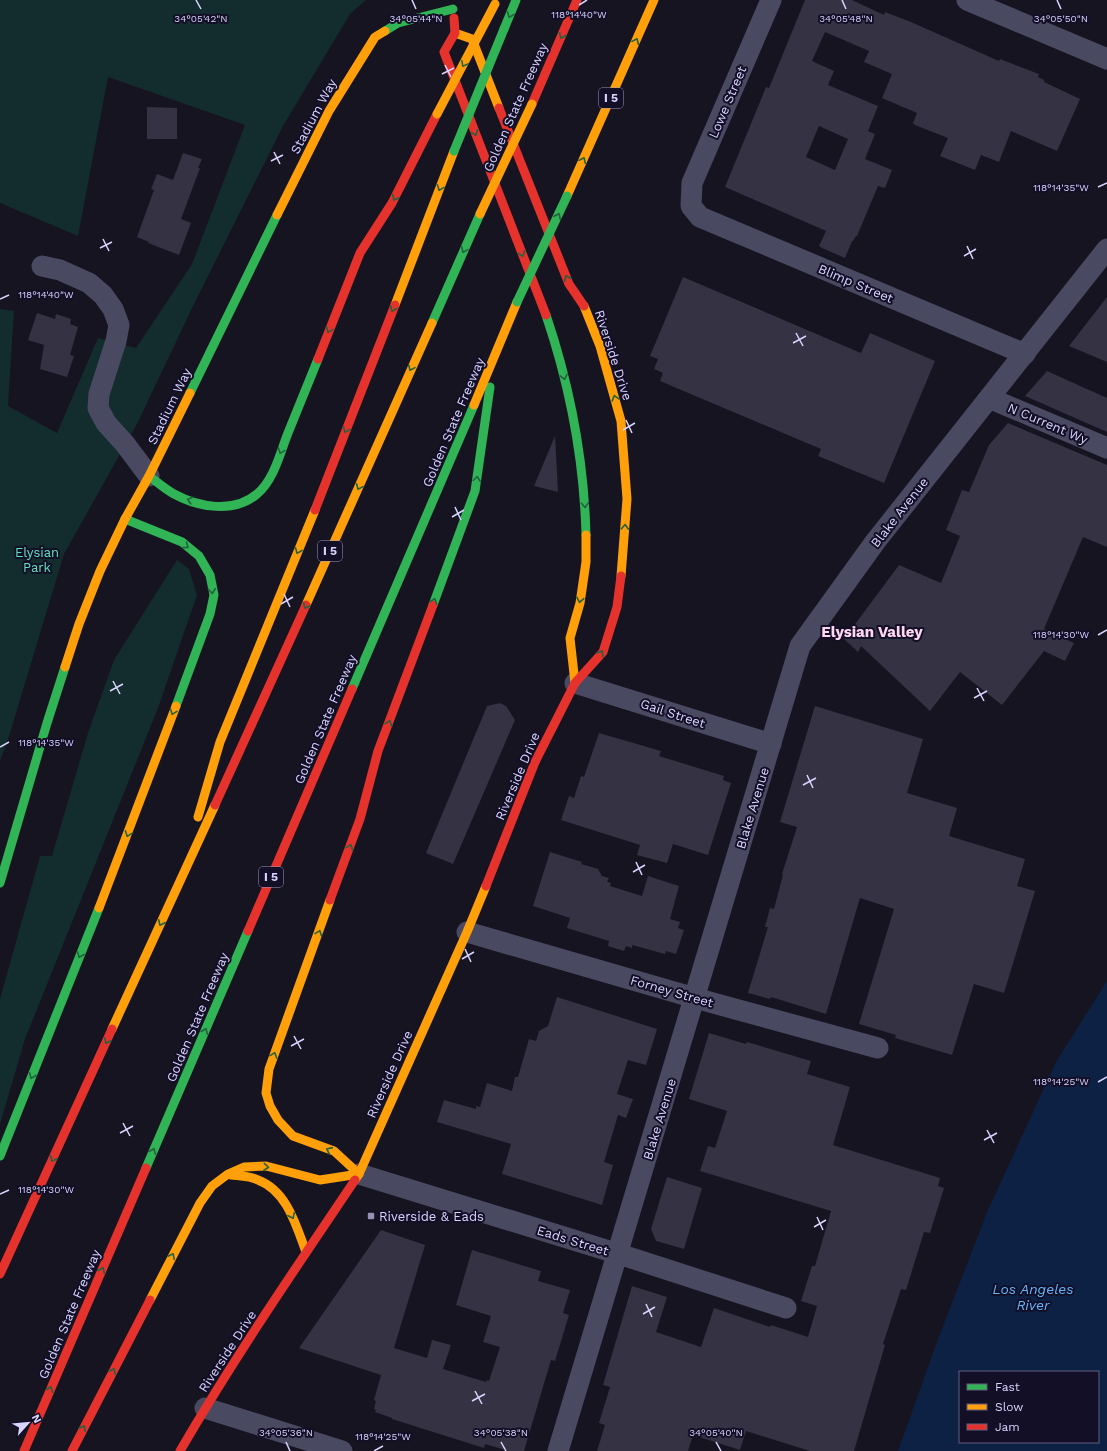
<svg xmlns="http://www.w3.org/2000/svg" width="1107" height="1451" font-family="'Work Sans',sans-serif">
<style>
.green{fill:#132c2d}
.water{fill:#0d2144;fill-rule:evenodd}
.building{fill:#343243;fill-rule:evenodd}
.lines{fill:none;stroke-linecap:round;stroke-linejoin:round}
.street{stroke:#4a4962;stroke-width:21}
.fast{stroke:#30b455;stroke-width:9}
.slow{stroke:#ff9f0a;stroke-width:9}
.jam{stroke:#e5322d;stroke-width:9}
.fast-bridge{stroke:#30b455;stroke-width:9}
.slow-bridge{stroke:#ff9f0a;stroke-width:9}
.oneway{stroke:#22623e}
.ticks{fill:none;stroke:#d9d4ff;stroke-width:1.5}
.poi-dot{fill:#9591b1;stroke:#130f26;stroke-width:1.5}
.labels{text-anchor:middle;stroke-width:4;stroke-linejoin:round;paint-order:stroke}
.shield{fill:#130f26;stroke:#9e99be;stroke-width:1}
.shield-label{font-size:12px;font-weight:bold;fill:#d9d4ff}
.street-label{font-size:13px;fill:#d9d4ff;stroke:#130f26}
.park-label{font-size:13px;fill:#5fe0c0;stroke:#130f26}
.poi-label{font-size:13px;fill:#d9d4ff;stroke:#130f26;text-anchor:start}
.water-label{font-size:14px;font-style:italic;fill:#62b6ff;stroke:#130f26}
.quarter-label{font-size:15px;font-weight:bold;fill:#ffd6f0;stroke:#130f26}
.ticks-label{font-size:10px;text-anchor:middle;fill:#d9d4ff;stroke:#130f26;stroke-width:4;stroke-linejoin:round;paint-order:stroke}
</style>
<rect width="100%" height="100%" fill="#161421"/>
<g class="green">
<path d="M0,0H366L350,14L283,126L193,306L138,422L64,554L10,733L0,761V309L14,311L8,406L57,433L98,338L136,348L192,264L245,125L108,77L78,236L0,203Z"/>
<path d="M177,560L189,569L197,595L158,708L25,1039L0,1124V999L40,856H52L88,733L114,660Z"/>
</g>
<path class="water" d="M1107,981V1451H898L938,1339L988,1210L1056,1062ZM960,1372H1098V1442H960Z"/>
<g class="building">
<path d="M805,0H852L884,15L885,12L911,22L999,61L1000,59L1039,74L1038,77L1044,80V82L1080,99L1057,151L1011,131L999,162L981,155L975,170L940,156L948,138L915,125L913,123L917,113L882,98L892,74L864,62L869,51L825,32L812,61L834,71L828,85L878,106L868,131L875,134L865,159L892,170L885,188L878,186L857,236H856L853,241H852L845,258L822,248L819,246L826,231L725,187L766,87L769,88ZM819,126L848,139L835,170L806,157Z"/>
<path d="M147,107L177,108V139H147Z"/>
<path d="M183,153L202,159L198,168H200L181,219L191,223L179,255L148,243L149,242L137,237L154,190L151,189L157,174L173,180Z"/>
<path d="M683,277L861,353L870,333L935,361L884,483L818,456L821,449L660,381L663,373L654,369L658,359L650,356Z"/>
<path d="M1107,297V362L1069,346Z"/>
<path d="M37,313L55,319L56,314L71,319L70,324L78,327L70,355L74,356L67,377L40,369L44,345L28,340Z"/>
<path d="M1047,371L1107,398V432L1025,396Z"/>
<path d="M1008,423L1107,465V547L1083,537L1044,629L1074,643L1065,661L1044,651L1002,705L960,672L930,711L861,646L858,652L844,639L899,565L941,583L960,536L946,530L962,490L969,492L989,445Z"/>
<path d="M555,436L558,492L534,486Z"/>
<path d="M500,703L506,706L515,720L453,864L426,853L487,706Z"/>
<path d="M815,706L923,739L907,793L957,808L949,836L1025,859L1017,886L1035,891L1004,993L974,984L952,1055L895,1038L896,1035L859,1024L894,909L860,898L826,1014L771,997L770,999L748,993L768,927H765L770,908L774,909L783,875L782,874L797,827L780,822Z"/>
<path d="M599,733L661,751L659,756L724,776L723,780L731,783L708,855L673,844L667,863L637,855L640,845L561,820L569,796L574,798L581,776L584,777Z"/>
<path d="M550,852L582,862L581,864L598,869L602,876L609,878L607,882L611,883L610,886L642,896L648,876L679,886L670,919L680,922L678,928L684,930L676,954L666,951L665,954L632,945V948L626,946L624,951L608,946L609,941L567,928L570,918L533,906Z"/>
<path d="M557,997L657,1029L646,1065L628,1060L617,1094L633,1099L626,1118L618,1115L604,1162L613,1165L602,1205L502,1174L511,1144L437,1122L444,1100L476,1109V1106L480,1107L487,1083L512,1091L515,1077H518L529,1039L536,1041L539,1031L548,1026Z"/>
<path d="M709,1033L746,1044L747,1042L811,1061L807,1074L850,1087L833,1145L940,1178L938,1186L944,1188L930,1233L924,1232L906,1290L901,1289L883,1344L885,1345L854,1451H810L746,1431L740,1450L693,1435L688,1451H597L605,1425L599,1423L610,1387L603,1385L632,1286L667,1297L656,1332L701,1347L714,1308L770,1327L771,1325L808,1337L817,1306L801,1301L812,1266H815L831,1211L700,1171L708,1146L715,1148L727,1111L689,1099Z"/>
<path d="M667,1177L702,1188L684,1249L656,1241L651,1229Z"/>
<path d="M381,1230L425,1245L394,1348L427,1358L432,1340L451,1345L443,1369L486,1382L487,1380L489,1381L500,1347L483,1342L491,1316L456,1305L472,1250L541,1271L538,1281L570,1290L563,1313L569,1315L555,1361L551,1360L524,1451H509L485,1444L484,1448L392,1419V1418L375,1412L376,1410L374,1409L376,1401L374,1400L381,1375L299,1348Z"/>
</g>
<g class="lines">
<g class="street">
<path d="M771,0L692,183L691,206L700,217L1025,354"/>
<path d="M967,0L1107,59"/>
<path d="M42,266L60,270L89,283L103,295L113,309L119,325L116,341L99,394L98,408L106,423L125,444L149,476"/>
<path d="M989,398L1107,448"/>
<path d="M575,683L771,744"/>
<path d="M467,932L695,998L878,1048"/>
<path d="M359,1174L619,1254L786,1308"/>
<path d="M205,1408L342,1451"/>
<path d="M558,1451L800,646L875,542L1107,249"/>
</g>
<g class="fast">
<path d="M504,29L516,0"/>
<path d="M385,31L398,23L453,9"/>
<path d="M546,315C570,386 584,461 586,535"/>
<path d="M432,323L480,214"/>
<path d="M190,393L277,215"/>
<path d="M149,476C157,482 165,489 174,494C198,507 234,514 257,494C274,480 280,453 288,433C298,408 308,384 318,359"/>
<path d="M125,519L182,542L199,556L210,575L214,595L210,614L176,706"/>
<path d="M433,605L475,491L490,387"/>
<path d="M352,689L474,405"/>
<path d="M0,883L47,723L65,667"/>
<path d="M0,1156L99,908"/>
<path d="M146,1168L248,931"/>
</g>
<g class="slow">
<path d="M455,33L472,39L499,108"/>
<path d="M567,196L654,0"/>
<path d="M277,215L329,111L375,37L385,31"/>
<path d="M395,305L454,151"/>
<path d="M584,306L600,346L621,421L627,499L621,576"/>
<path d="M474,405L517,302"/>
<path d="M306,605L432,323"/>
<path d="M65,667L79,624L100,571L125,519L149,476L190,393"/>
<path d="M575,683L570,638L580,603L586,562V535"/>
<path d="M198,817L220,742L315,510"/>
<path d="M330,900L269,1069L266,1093L270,1106L278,1120L293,1136L334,1151L359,1174"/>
<path d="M99,908L176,706"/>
<path d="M112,1029L215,805"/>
<path d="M231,1175C240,1176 250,1176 258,1180C287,1191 296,1225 306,1252"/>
<path d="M355,1180L359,1174L467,932L486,886"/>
<path d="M150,1300L200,1203L212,1186L228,1174L244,1167L266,1166L320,1180L359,1174"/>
</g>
<g class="jam">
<path d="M454,18L455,33L444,52L546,315"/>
<path d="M532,104L577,0"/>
<path d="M499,108L569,284L584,306"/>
<path d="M318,359L360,253L392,203L437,114"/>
<path d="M315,510L395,305"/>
<path d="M215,805L306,605"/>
<path d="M486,886L535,762L575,683L603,652L617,607L621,576"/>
<path d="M330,900L360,819L378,751L433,605"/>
<path d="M248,931L352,689"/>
<path d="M0,1274L112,1029"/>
<path d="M24,1451L146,1168"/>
<path d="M72,1451L150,1300"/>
<path d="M180,1451C234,1358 295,1269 355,1180"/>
</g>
<g class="fast-bridge">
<path d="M454,151L504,29"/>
<path d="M517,302L567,196"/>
</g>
<g class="slow-bridge">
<path d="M437,114L495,4"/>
<path d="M480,214L532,104"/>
</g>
</g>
<defs><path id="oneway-chevron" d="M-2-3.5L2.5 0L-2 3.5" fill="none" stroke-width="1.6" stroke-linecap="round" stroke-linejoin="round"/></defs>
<g class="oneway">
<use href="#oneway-chevron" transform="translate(510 15) rotate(112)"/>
<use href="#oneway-chevron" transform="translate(562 36) rotate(113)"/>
<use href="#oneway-chevron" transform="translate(636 41) rotate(-66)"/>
<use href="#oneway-chevron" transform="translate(464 64) rotate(118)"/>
<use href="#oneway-chevron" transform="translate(475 133) rotate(69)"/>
<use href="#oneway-chevron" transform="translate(583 160) rotate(-66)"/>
<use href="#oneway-chevron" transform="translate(440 188) rotate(111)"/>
<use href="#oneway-chevron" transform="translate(395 198) rotate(117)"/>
<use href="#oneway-chevron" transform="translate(558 216) rotate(-65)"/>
<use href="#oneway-chevron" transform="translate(464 250) rotate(114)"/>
<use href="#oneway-chevron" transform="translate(522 254) rotate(69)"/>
<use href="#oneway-chevron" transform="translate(567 278) rotate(-113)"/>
<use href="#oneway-chevron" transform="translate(393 309) rotate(111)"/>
<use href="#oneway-chevron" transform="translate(329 330) rotate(111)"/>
<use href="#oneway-chevron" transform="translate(411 368) rotate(114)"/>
<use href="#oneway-chevron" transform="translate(564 377) rotate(78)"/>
<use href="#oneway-chevron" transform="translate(615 398) rotate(-106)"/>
<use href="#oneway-chevron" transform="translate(346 430) rotate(111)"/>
<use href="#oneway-chevron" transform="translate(281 451) rotate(111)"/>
<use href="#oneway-chevron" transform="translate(477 479) rotate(-82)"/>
<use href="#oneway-chevron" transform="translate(359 487) rotate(114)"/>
<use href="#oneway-chevron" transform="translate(190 500) rotate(-163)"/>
<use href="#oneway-chevron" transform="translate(585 505) rotate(87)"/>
<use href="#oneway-chevron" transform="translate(625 527) rotate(-87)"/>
<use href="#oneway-chevron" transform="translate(186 546) rotate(36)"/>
<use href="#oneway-chevron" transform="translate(298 551) rotate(112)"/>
<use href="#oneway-chevron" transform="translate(212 591) rotate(85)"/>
<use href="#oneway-chevron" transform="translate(580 600) rotate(100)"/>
<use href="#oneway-chevron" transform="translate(434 601) rotate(-70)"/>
<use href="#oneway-chevron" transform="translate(306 606) rotate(114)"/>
<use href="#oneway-chevron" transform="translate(601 653) rotate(-57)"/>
<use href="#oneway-chevron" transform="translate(173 712) rotate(111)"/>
<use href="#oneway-chevron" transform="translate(389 723) rotate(-70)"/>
<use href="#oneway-chevron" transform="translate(128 834) rotate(111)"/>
<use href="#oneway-chevron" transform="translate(350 847) rotate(-70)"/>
<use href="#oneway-chevron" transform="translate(161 923) rotate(115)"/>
<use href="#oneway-chevron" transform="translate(319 933) rotate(-70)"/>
<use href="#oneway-chevron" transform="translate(80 955) rotate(112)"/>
<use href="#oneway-chevron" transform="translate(205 1031) rotate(-67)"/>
<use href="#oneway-chevron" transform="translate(107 1041) rotate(115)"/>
<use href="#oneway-chevron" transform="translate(274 1055) rotate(-70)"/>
<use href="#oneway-chevron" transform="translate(32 1076) rotate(112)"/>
<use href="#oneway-chevron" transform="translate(329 1150) rotate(-156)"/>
<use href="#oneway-chevron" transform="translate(153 1151) rotate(-67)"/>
<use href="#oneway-chevron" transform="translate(53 1159) rotate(115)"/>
<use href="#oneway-chevron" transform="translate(266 1167) rotate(5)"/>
<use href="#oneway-chevron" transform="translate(292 1216) rotate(65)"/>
<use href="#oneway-chevron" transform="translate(172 1256) rotate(-63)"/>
<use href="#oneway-chevron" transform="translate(102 1270) rotate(-67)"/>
<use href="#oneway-chevron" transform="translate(113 1371) rotate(-63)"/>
<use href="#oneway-chevron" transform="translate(50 1389) rotate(-67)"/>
<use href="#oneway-chevron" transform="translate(83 1428) rotate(-63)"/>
</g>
<path class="ticks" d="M196,0L201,9M412,0L416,9M842,0L846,9M1057,0L1061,9M579,5L587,0M445,65L451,77M442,74L454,68M274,152L280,164M271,161L283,155M1098,187L1107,183M103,239L109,251M967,246L973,259M100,248L112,242M964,256L976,249M0,299L9,295M796,333L803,346M793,343L806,336M626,420L632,433M623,430L635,423M455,507L461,520M452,517L464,510M284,594L290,607M281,604L293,597M1098,635L1107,630M113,681L120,694M977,688L984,701M110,691L123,684M974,698L987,691M0,747L9,742M807,775L813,788M803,785L816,778M636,862L642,875M633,872L645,865M465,949L471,962M462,959L474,952M294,1036L301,1049M291,1046L304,1039M1098,1082L1107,1077M123,1123L130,1136M987,1130L994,1143M120,1133L133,1126M984,1140L997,1133M0,1194L9,1190M817,1217L823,1230M814,1227L826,1220M646,1304L652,1317M643,1314L655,1307M475,1391L482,1404M472,1401L485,1394M286,1442L290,1451M501,1442L506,1451M716,1442L721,1451M374,1451L383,1446"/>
<rect class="poi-dot" x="367" y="1212" width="8" height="8" rx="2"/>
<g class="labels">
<g class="shield">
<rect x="599" y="88" width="24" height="20" rx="3"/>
<rect x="318" y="541" width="24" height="20" rx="3"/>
<rect x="259" y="867" width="24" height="20" rx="3"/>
</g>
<g class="shield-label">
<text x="611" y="102">I 5</text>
<text x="330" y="555">I 5</text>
<text x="271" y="881">I 5</text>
</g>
<g class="street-label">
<text transform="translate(727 102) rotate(-67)" y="5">Lowe Street</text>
<text transform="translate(515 107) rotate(-66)" y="5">Golden State Freeway</text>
<text transform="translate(313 116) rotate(-62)" y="5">Stadium Way</text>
<text transform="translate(856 283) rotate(23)" y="5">Blimp Street</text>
<text transform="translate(614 355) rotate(72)" y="5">Riverside Drive</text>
<text transform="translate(169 406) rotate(-64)" y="5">Stadium Way</text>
<text transform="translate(453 422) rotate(-67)" y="5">Golden State Freeway</text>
<text transform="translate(1048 423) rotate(23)" y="5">N Current Wy</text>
<text transform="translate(899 512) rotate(-52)" y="5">Blake Avenue</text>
<text transform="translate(673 713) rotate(18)" y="5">Gail Street</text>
<text transform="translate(325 719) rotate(-67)" y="5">Golden State Freeway</text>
<text transform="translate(517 776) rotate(-67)" y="5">Riverside Drive</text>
<text transform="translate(752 808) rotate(-73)" y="5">Blake Avenue</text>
<text transform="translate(672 991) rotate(16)" y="5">Forney Street</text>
<text transform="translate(197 1017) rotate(-67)" y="5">Golden State Freeway</text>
<text transform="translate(389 1074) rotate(-66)" y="5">Riverside Drive</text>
<text transform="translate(659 1119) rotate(-73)" y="5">Blake Avenue</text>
<text transform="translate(573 1240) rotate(17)" y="5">Eads Street</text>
<text transform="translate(69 1314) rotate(-67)" y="5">Golden State Freeway</text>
<text transform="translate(227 1351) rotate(-57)" y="5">Riverside Drive</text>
</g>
<g class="park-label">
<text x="37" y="557">Elysian<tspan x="37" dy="15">Park</tspan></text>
</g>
<g class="poi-label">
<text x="379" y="1221">Riverside &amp; Eads</text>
</g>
<g class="water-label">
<text x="1033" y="1294">Los Angeles<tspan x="1033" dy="16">River</tspan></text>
</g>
<g class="quarter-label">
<text x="872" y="637">Elysian Valley</text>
</g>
</g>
<g class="ticks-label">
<text x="579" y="18">118°14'40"W</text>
<text x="1061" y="22">34°05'50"N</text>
<text x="201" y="22">34°05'42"N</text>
<text x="416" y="22">34°05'44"N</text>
<text x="846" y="22">34°05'48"N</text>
<text x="1061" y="191">118°14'35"W</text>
<text x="46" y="298">118°14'40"W</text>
<text x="1061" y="638">118°14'30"W</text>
<text x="46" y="746">118°14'35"W</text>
<text x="1061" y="1085">118°14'25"W</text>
<text x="46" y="1193">118°14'30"W</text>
<text x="286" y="1436">34°05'36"N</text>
<text x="501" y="1436">34°05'38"N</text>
<text x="716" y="1436">34°05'40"N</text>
<text x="383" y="1440">118°14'25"W</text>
</g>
<rect x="959" y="1371" width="140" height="72" fill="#130f26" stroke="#625e7d"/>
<rect x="967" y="1384" width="20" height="6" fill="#30b455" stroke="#625e7d"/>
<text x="995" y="1391" font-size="12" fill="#d9d4ff">Fast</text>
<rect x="967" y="1404" width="20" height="6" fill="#ff9f0a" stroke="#625e7d"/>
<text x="995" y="1411" font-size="12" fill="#d9d4ff">Slow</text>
<rect x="967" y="1424" width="20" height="6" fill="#e5322d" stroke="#625e7d"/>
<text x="995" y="1431" font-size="12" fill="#d9d4ff">Jam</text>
<g transform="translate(28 1423) rotate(63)" stroke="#130f26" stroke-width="3" paint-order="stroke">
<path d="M0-3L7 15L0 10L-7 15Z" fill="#d9d4ff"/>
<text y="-6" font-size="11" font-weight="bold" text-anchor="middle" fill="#d9d4ff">N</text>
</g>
</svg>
